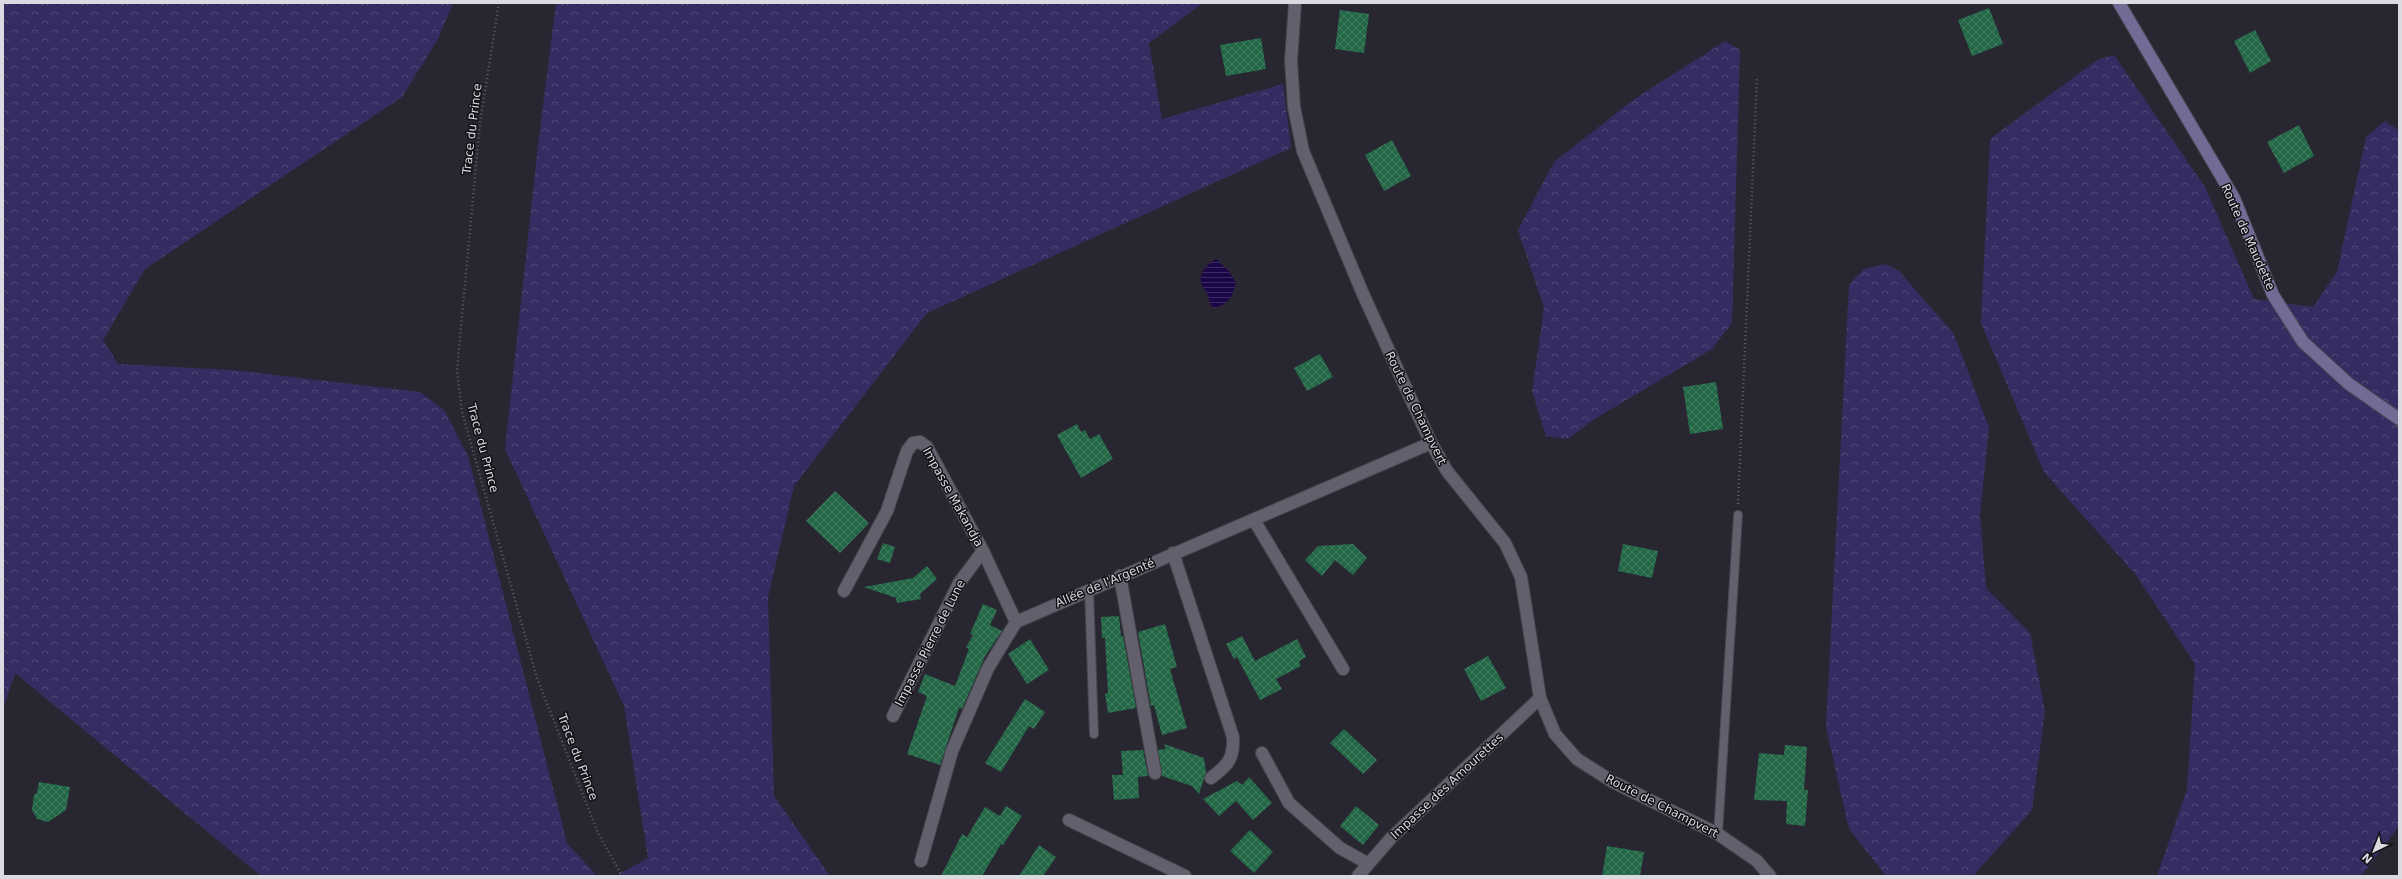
<svg xmlns="http://www.w3.org/2000/svg" width="2402" height="879" font-family="'DejaVu Sans',sans-serif">
<style>
.forest{fill:url(#forest-crowns)}
.water{fill:url(#water-rules)}
.building{fill:url(#building-cross-hatch)}
.lines{fill:none;stroke-linecap:round;stroke-linejoin:round}
.lane-casing{stroke:#45454d;stroke-width:10}
.street-casing{stroke:#45454d;stroke-width:14}
.secondary-casing{stroke:#45454d;stroke-width:14}
.path{stroke:#5f5e67;stroke-width:2.5;stroke-dasharray:1 3;stroke-linecap:butt}
.lane{stroke:#61606c;stroke-width:8}
.street{stroke:#61606c;stroke-width:12}
.secondary{stroke:#716b96;stroke-width:12}
.labels{text-anchor:middle;stroke-width:3;stroke-linejoin:round;paint-order:stroke}
.street-label{font-size:12px;fill:#dadae1;stroke:#111015}
</style>
<defs>
<pattern id="forest-crowns" width="20" height="18" patternUnits="userSpaceOnUse"><rect width="20" height="18" fill="#352d62"/><path d="M2 6a3 3 0 1 1 6 0M12 15a3 3 0 1 1 6 0" fill="none" stroke="#524b78"/></pattern>
<pattern id="water-rules" width="6" height="5" patternUnits="userSpaceOnUse"><rect width="6" height="5" fill="#1b0747"/><path d="M0 2.5h6" fill="none" stroke="#3c2b61"/></pattern>
<pattern id="building-cross-hatch" width="8" height="8" patternUnits="userSpaceOnUse"><rect width="8" height="8" fill="#236747"/><path d="M0 0l8 8M0 8l8-8" fill="none" stroke="#427c61"/></pattern>
</defs>
<rect width="100%" height="100%" fill="#282731"/>
<g class="forest">
<path d="M3,3H453L438,39L402,97L145,269L103,340L118,364L232,370L420,392L444,410L468,456L567,843L597,876H261L15,673L3,709Z"/>
<path d="M556,3H1203L1149,43L1162,119L1283,84L1291,148L927,313L794,486L768,597L774,796L830,876H616L648,858L624,706L505,449L538,145Z"/>
<path d="M1725,41L1740,50L1732,323L1712,349L1593,420L1568,439L1546,436L1532,391L1544,308L1518,230L1554,162L1633,100Z"/>
<path d="M2114,55L2205,187L2254,299L2313,307L2337,272L2366,137L2385,121L2399,131V826L2361,876H2157L2187,789L2195,664L2136,575L2044,472L1981,323L1990,139L2097,60Z"/>
<path d="M1886,264L1899,271L1954,334L1989,428L1980,514L1986,588L2030,633L2045,711L2032,810L1973,876H1886L1849,829L1826,727L1849,285L1864,269Z"/>
</g>
<path class="water" d="M1216,259L1229,271L1236,283C1232,298 1229,304 1214,308C1208,303 1210,300 1207,293C1206,290 1203,288 1202,285C1197,274 1207,265 1216,259Z"/>
<g class="building">
<path d="M1989,8L2003,44L1972,56L1958,20Z"/>
<path d="M1340,10L1369,14L1364,53L1335,49Z"/>
<path d="M2255,30L2271,61L2250,73L2234,41Z"/>
<path d="M1261,38L1266,69L1226,76L1220,45Z"/>
<path d="M2299,125L2314,156L2284,173L2267,142Z"/>
<path d="M1392,140L1411,176L1384,191L1365,155Z"/>
<path d="M1320,354L1333,377L1307,391L1294,368Z"/>
<path d="M1716,382L1723,429L1690,434L1683,387Z"/>
<path d="M1077,424L1081,432L1085,430L1090,439L1099,434L1113,459L1081,478L1057,435Z"/>
<path d="M835,491L869,523L840,553L806,521Z"/>
<path d="M883,543L895,547L890,563L877,559Z"/>
<path d="M1353,544L1367,558L1353,575L1335,560L1322,576L1305,560L1318,546Z"/>
<path d="M1623,544L1658,551L1652,578L1618,571Z"/>
<path d="M927,566L937,579L920,594L921,599L897,603L896,598L864,587L913,578Z"/>
<path d="M983,604L997,610L990,625L1002,631L985,656L962,709L959,708L940,765L907,754L927,696L918,692L925,674L955,686L969,649L966,647L973,635L970,634Z"/>
<path d="M1119,616L1121,636H1123L1136,708L1108,713L1105,694L1108,693L1105,638H1102L1101,617Z"/>
<path d="M1165,624L1177,667L1170,669L1187,728L1162,735L1154,705L1151,706L1138,632Z"/>
<path d="M1242,636L1255,661L1297,639L1306,657L1299,661L1301,666L1276,679L1282,689L1260,700L1237,657L1234,659L1226,644Z"/>
<path d="M1030,639L1049,670L1027,684L1008,654Z"/>
<path d="M1488,656L1506,688L1481,701L1464,669Z"/>
<path d="M1025,699L1045,712L1034,729L1029,726L1001,772L985,763Z"/>
<path d="M1344,729L1377,760L1363,774L1330,743Z"/>
<path d="M1164,744L1204,758L1206,772L1199,794L1192,786L1162,776L1158,750L1166,749Z"/>
<path d="M1785,745L1807,747L1804,790H1808L1805,826L1786,824L1787,801L1754,800L1759,753L1784,755Z"/>
<path d="M1143,750L1148,776L1138,777L1139,798L1114,800L1112,775H1123L1121,751Z"/>
<path d="M1249,777L1272,803L1253,820L1236,801L1219,816L1203,799L1237,781L1242,785Z"/>
<path d="M39,782L70,787L66,810L48,822L37,819L32,810L34,795L37,793Z"/>
<path d="M1006,806L1022,816L1003,845L1001,844L982,876H941L962,834L967,837L985,807L1000,816Z"/>
<path d="M1356,806L1379,825L1363,845L1340,826Z"/>
<path d="M1250,830L1273,852L1254,873L1230,851Z"/>
<path d="M1039,845L1056,857L1043,876H1019Z"/>
<path d="M1607,846L1644,852L1640,876H1602Z"/>
</g>
<g class="lines">
<g class="lane-casing">
<g id="lane">
<path d="M1089,590L1094,734"/>
<path d="M1718,834L1738,515"/>
</g>
</g>
<g class="street-casing">
<g id="street">
<path d="M1295,3L1291,61L1294,107L1303,151L1363,294L1431,443L1447,471L1505,543L1521,577L1540,698L1555,734L1577,759L1613,782L1718,834L1757,861L1770,876"/>
<path d="M1254,520L1343,669"/>
<path d="M1173,553L1233,737C1234,759 1228,765 1211,778"/>
<path d="M1120,576L1155,773"/>
<path d="M844,591L887,511L907,451L913,443L920,442L927,447L983,551L1016,622"/>
<path d="M893,716L959,583L983,551"/>
<path d="M1262,753L1289,803L1340,848L1367,863"/>
<path d="M1069,820L1185,876"/>
<path d="M921,861L952,751L988,668L1016,622L1431,443"/>
<path d="M1358,876L1391,838L1540,698"/>
</g>
</g>
<g class="secondary-casing">
<path id="secondary" d="M2119,3L2234,198L2273,295L2303,342L2349,384L2399,419"/>
</g>
<g class="path">
<path d="M499,3L480,123L457,370L462,412L537,678L598,833L622,876"/>
<path d="M1738,504L1757,79"/>
</g>
<use href="#lane" class="lane"/>
<use href="#street" class="street"/>
<use href="#secondary" class="secondary"/>
</g>
<g class="labels">
<g class="street-label">
<text transform="translate(472 129) rotate(-83)" y="4">Trace du Prince</text>
<text transform="translate(2248 237) rotate(66)" y="4">Route de Maudette</text>
<text transform="translate(1416 408) rotate(64)" y="4">Route de Champvert</text>
<text transform="translate(483 448) rotate(75)" y="4">Trace du Prince</text>
<text transform="translate(953 497) rotate(61)" y="4">Impasse Makandja</text>
<text transform="translate(1105 583) rotate(-23)" y="4">Allée de l'Argenté</text>
<text transform="translate(930 643) rotate(-63)" y="4">Impasse Pierre de Lune</text>
<text transform="translate(578 757) rotate(69)" y="4">Trace du Prince</text>
<text transform="translate(1447 786) rotate(-43)" y="4">Impasse des Amourettes</text>
<text transform="translate(1662 806) rotate(27)" y="4">Route de Champvert</text>
</g>
</g>
<rect width="2402" height="879" fill="none" stroke="#dadae1" stroke-width="8"/>
<g transform="translate(2374 851) rotate(223)" stroke="#111015" stroke-width="3" paint-order="stroke">
<path d="M0-3L7 15L0 10L-7 15Z" fill="#dadae1"/>
<text y="-6" font-size="11" font-weight="bold" text-anchor="middle" fill="#dadae1">N</text>
</g>
</svg>
